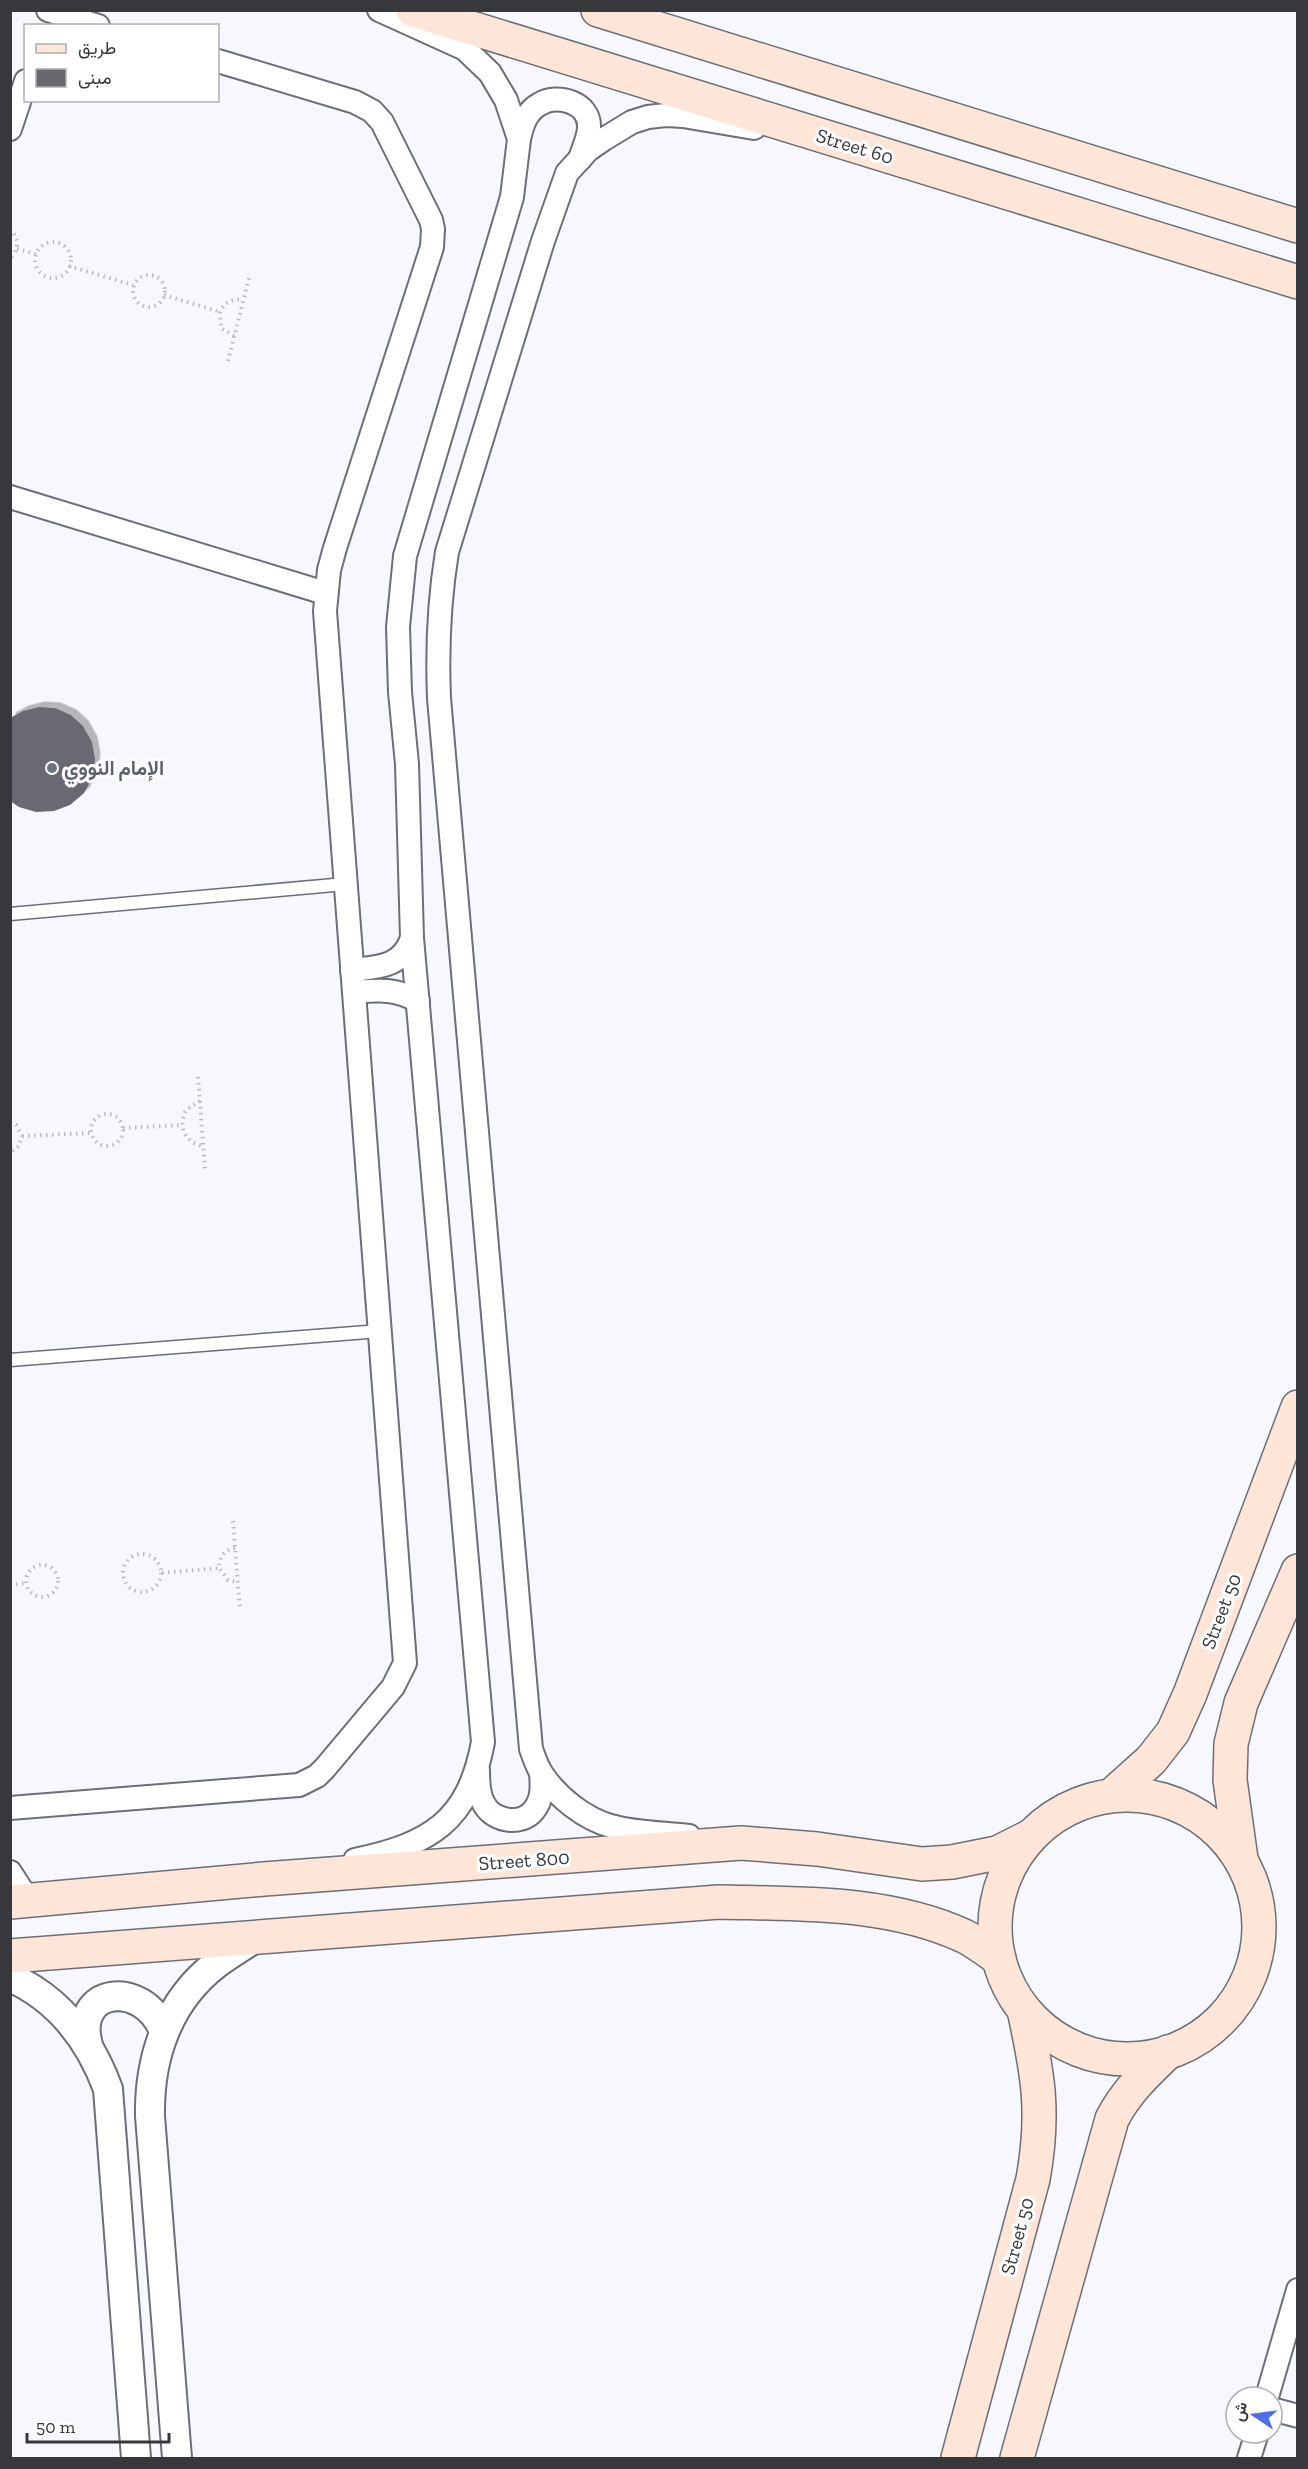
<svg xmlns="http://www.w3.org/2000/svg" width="1308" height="2469" font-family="'Zilla Slab',Vazirmatn,serif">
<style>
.building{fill:#6a676f;filter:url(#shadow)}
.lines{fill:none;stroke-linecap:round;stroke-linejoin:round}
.service-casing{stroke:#6c6f77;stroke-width:15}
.minor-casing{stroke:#6c6f77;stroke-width:26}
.tertiary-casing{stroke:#6c6f77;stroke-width:32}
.secondary-casing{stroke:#6c6f77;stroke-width:36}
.path{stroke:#b9bbbf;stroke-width:4;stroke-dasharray:1.5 4.5;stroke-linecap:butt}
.service{stroke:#fff;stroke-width:12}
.minor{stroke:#fff;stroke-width:22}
.tertiary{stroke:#fff;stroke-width:28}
.secondary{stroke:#fde5d8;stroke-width:33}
.worship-dot{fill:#6b7280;stroke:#fff;stroke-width:2}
.labels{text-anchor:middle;stroke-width:6;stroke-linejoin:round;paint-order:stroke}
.street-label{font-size:20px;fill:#36383b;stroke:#fff}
.worship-label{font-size:20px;font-weight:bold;fill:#5b616d;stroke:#fff;text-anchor:start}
</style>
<defs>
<filter id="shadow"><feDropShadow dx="5.5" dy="-5.5" stdDeviation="0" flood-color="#0004"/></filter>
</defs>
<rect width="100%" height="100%" fill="#f6f8fd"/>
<path class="building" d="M39,707L55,708L71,715L83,726L92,742L95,759L93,777L84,793L70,805L54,811L36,812L19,807L10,801V718L23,711Z"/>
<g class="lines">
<g class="service-casing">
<g id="service">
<path d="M10,914L345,884"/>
<path d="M10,1360L380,1331"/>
</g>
</g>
<g class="minor-casing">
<g id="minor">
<path d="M48,10L98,26"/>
<path d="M10,129L26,81"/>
<path d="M519,139C522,126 526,111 540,104C558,93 590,103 589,127C589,137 583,149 580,159"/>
<path d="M10,497L325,593"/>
<path d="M352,970C379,967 402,967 412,938"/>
<path d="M354,992C378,990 396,988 418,1001"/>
<path d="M478,1770C478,1780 478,1793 483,1802C491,1821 521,1827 534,1810C543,1799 542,1785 541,1773"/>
<path d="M10,1808L299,1785L317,1776L325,1768L393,1687L405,1663L325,611L329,570L335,548L432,247L433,229L431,220L382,122L372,111L355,102L218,61"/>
<path d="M689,1836C664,1833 636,1833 611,1826C585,1819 557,1797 542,1774C537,1767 534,1757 531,1749L439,698C437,649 439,601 447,552L543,241L567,173L588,150L604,139L632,122L648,117L666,115L683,116L754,128"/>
<path d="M355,1860C430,1844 468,1822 483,1742L412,938L407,764L400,692L398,627L405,556L512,197L519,139L506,100L490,73L465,49L379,10"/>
<path d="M10,1872L21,1889L31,1900"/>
<path d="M1267,2397L1298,2290"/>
<path d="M1272,2409L1298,2416"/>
<path d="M1249,2458L1257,2433"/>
</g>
</g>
<g class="tertiary-casing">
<g id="tertiary">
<path d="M10,1977C59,1999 90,2040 108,2089L136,2458"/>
<path d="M88,2045C72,1988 142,1978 164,2031"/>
<path d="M177,2458L150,2116C149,2057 168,2001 216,1964C229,1954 243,1946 255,1938"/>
</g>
</g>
<g class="secondary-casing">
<g id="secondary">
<path d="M413,10L1298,282"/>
<path d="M598,10L1298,226"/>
<path d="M1112,1795L1151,1760L1173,1732L1190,1694L1298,1407"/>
<circle cx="1127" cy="1927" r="132"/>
<path d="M1241,1859L1230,1780L1231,1744L1241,1703L1298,1571"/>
<path d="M10,1902L264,1879L741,1843L817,1849L922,1864L952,1862L997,1853L1031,1836"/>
<path d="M10,1956L719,1902C801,1904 887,1901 964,1936C976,1942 988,1951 999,1959"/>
<path d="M958,2458L1033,2179C1045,2113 1038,2074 1024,2010"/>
<path d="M1017,2458L1112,2119C1126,2092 1146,2073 1168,2052"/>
</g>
</g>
<g class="path">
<path d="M10,229C19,238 20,249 10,258"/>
<circle cx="53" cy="260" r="18"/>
<path d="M17,249L36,254"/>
<path d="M69,266L133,285"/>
<circle cx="149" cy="291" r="16"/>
<path d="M164,295L220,312"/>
<path d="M234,336L221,328L220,312C225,302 232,298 243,300"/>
<path d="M228,361L250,274"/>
<path d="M198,1077L205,1169"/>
<path d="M200,1101L186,1110C178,1126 184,1142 203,1146"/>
<circle cx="107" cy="1130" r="16"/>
<path d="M10,1123L16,1125L22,1136L19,1146L10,1153"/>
<path d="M123,1128L182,1125"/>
<path d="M22,1136L91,1133"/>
<path d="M233,1521L240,1611"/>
<path d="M235,1548C224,1550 219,1557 219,1568L228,1580L238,1582"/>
<circle cx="142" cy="1573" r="19"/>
<circle cx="42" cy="1581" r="16"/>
<path d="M162,1573L219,1568"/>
<path d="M10,1585L26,1583"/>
</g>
<use href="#service" class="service"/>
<use href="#minor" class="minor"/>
<use href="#tertiary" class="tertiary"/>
<use href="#secondary" class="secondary"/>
</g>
<circle class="worship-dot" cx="52" cy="768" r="6"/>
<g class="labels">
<g class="street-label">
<text transform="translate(855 146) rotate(17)" y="7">Street 60</text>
<text transform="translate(1221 1611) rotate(-69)" y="7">Street 50</text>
<text transform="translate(524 1860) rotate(-4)" y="7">Street 800</text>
<text transform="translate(1017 2236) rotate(-75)" y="7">Street 50</text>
</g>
<g class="worship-label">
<text x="64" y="775">الإمام النووي</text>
</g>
</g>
<rect width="1308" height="2469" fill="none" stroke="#36383b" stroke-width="24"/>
<rect x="24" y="24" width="195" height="78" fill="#ffffff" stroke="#afafb1" stroke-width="1.5"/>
<rect x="36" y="44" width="30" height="9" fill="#fde5d8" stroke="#afafb1" stroke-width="1.5"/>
<text x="78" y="54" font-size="18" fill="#36383b">طريق</text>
<rect x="36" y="69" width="30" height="18" fill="#6a676f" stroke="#afafb1" stroke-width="1.5"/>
<text x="78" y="84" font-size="18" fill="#36383b">مبنى</text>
<g transform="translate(1254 2415) rotate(283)"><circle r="28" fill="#ffffff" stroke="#afafb1" stroke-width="1.5"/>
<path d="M0-4.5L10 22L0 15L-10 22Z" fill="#4d70e4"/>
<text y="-9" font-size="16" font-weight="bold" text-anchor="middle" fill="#36383b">ش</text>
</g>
<path d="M27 2433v9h142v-9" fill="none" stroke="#36383b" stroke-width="3"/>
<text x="36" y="2433" font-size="18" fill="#36383b" stroke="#ffffff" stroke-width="4.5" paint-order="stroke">50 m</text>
</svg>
